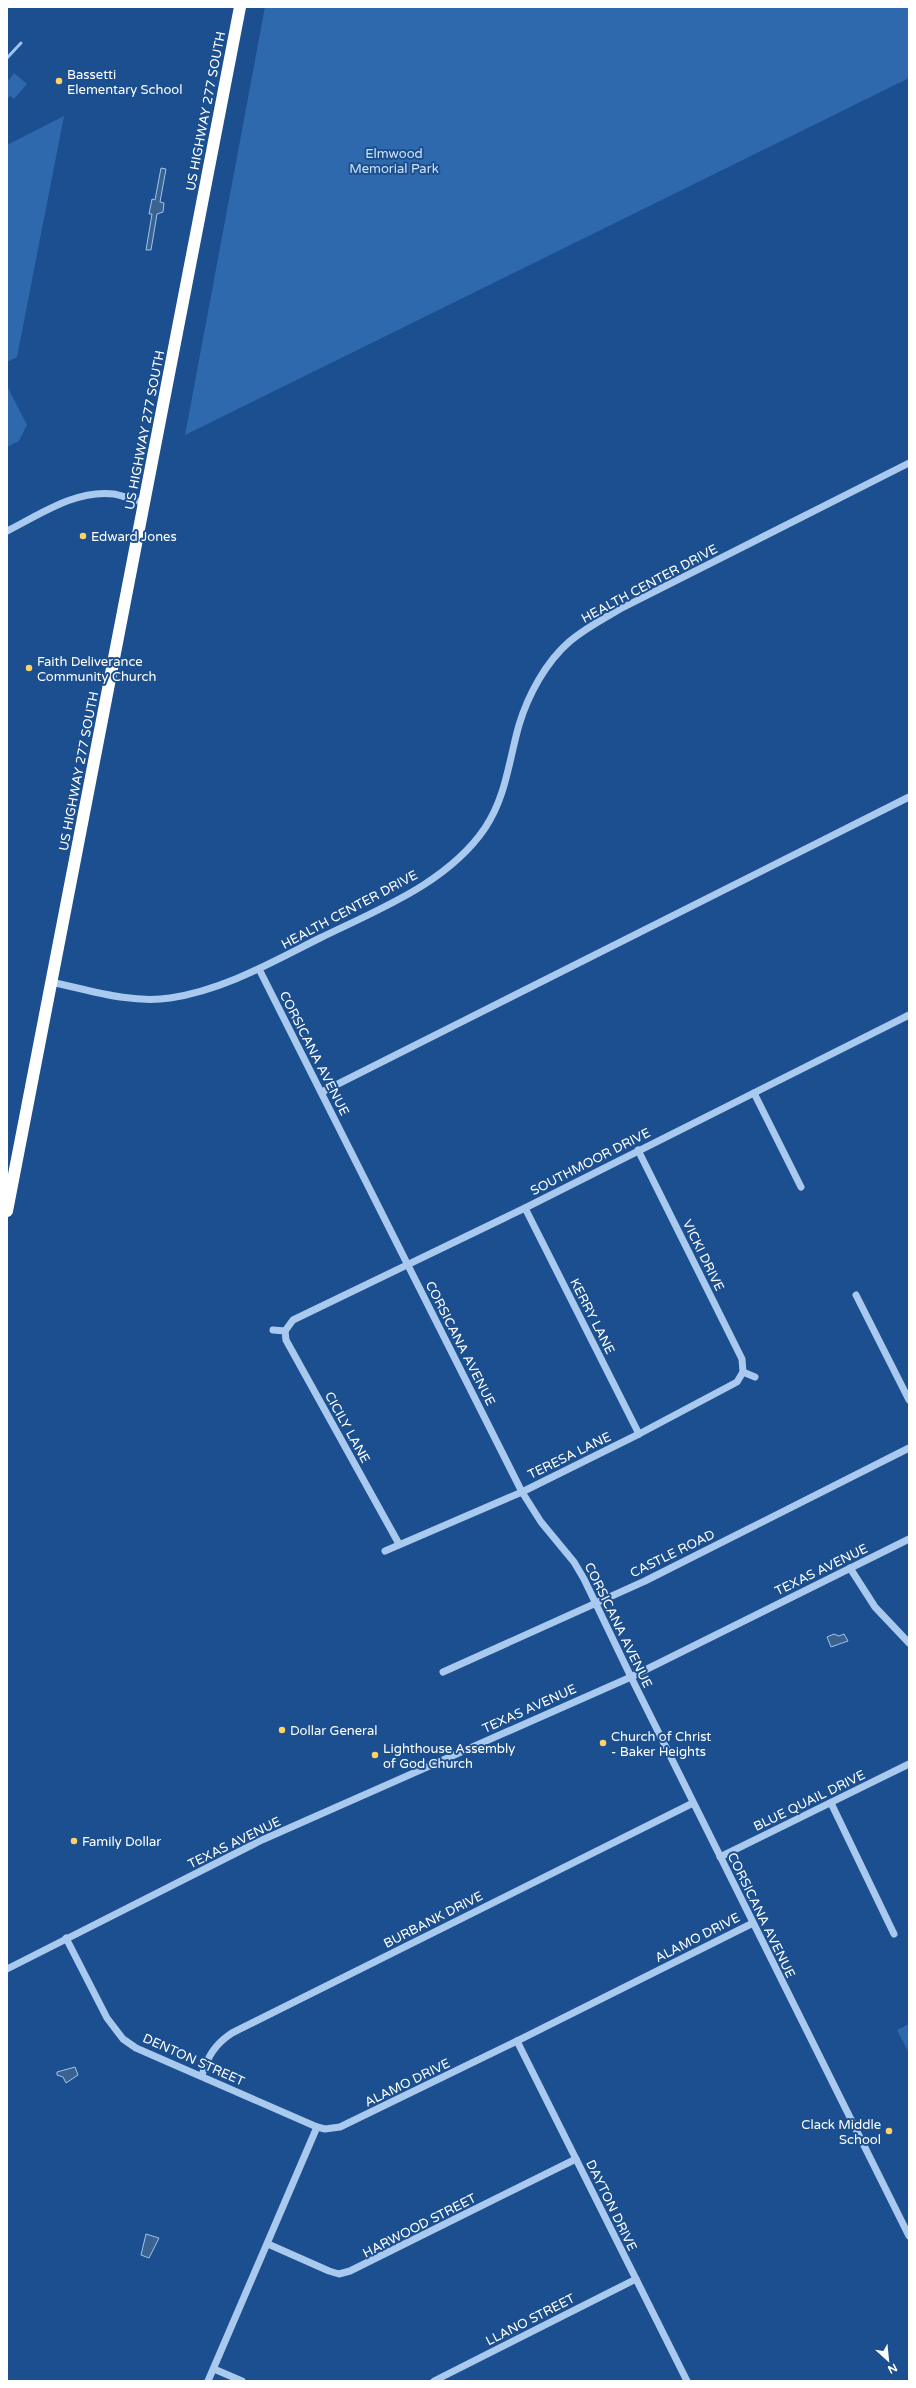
<svg xmlns="http://www.w3.org/2000/svg" width="916" height="2388" font-family="'Varela Round',sans-serif">
<style>
.green{fill:#2e69ad}
.water{fill:#3c6290;stroke:#9cc4f0}
.lines{fill:none;stroke-linecap:round;stroke-linejoin:round}
.stream{stroke:#9cc4f0;stroke-width:3}
.minor{stroke:#a9c9ee;stroke-width:7}
.highway{stroke:#fff;stroke-width:12}
.poi-dot{fill:#ffd166;stroke:#1b4f8f;stroke-width:1.5}
.labels{text-anchor:middle;stroke-width:4;stroke-linejoin:round;paint-order:stroke}
.poi-label{font-size:13px;fill:#fff;stroke:#1b4f8f;text-anchor:start}
.street-label{font-size:13px;fill:#fff;stroke:#1b4f8f}
.park-label{font-size:13px;fill:#cfe3fa;stroke:#1b4f8f}
</style>
<rect width="100%" height="100%" fill="#1b4f8f"/>
<g class="green">
<path d="M265,7H909V78L185,435Z"/>
<path d="M14,73L27,84L14,99L10,96L7,99V78L9,80Z"/>
<path d="M64,116L17,357L7,362V145Z"/>
<path d="M7,386L27,425L19,441L7,447Z"/>
<path d="M909,2024V2053L897,2030Z"/>
</g>
<g class="water">
<path d="M161,168L166,169L160,202L164,203L163,212L157,214L151,250H146L152,214H149L152,199L155,200Z"/>
<path d="M834,1634L839,1636L844,1634L848,1641L831,1647L827,1637Z"/>
<path d="M75,2067L78,2075L66,2083L63,2077L57,2075V2072Z"/>
<path d="M146,2234L159,2238L149,2258L141,2255Z"/>
</g>
<g class="lines">
<path class="stream" d="M7,58L21,43"/>
<g class="minor">
<path d="M7,531C39,515 76,489 114,494C124,496 134,500 144,503"/>
<path d="M259,969L522,1492L541,1522L574,1562L584,1579L631,1677L909,2236"/>
<path d="M51,982C89,990 131,1004 170,998C224,990 272,962 320,938C377,910 448,883 485,828C506,797 509,760 519,725C528,695 546,662 569,642C584,629 603,619 620,609L909,463"/>
<path d="M322,1092L909,797"/>
<path d="M754,1093L801,1187"/>
<path d="M638,1150L742,1359L743,1372"/>
<path d="M525,1208L639,1434"/>
<path d="M856,1295L909,1400"/>
<path d="M273,1330L285,1331L286,1340L399,1544"/>
<path d="M285,1331L293,1320L525,1208L909,1015"/>
<path d="M385,1551L522,1492L639,1434L737,1382L743,1372L755,1377"/>
<path d="M850,1568L875,1607L909,1643"/>
<path d="M443,1672L645,1581L909,1448"/>
<path d="M831,1803L894,1934"/>
<path d="M720,1857L909,1764"/>
<path d="M66,1938L107,2018L123,2039L136,2048L168,2062L317,2127"/>
<path d="M7,1969L262,1840L631,1677L909,1539"/>
<path d="M517,2041L687,2381"/>
<path d="M202,2075C208,2056 215,2044 232,2033L693,1803"/>
<path d="M268,2244L329,2271L339,2274L350,2271L576,2159"/>
<path d="M214,2369L242,2381"/>
<path d="M208,2381L317,2127L325,2129L340,2127L517,2041L753,1923"/>
<path d="M434,2381L636,2279"/>
</g>
<path class="highway" d="M7,1211L240,7"/>
</g>
<g class="poi-dot">
<circle cx="59" cy="81" r="4"/>
<circle cx="83" cy="536" r="4"/>
<circle cx="29" cy="668" r="4"/>
<circle cx="282" cy="1730" r="4"/>
<circle cx="603" cy="1743" r="4"/>
<circle cx="375" cy="1755" r="4"/>
<circle cx="74" cy="1841" r="4"/>
<circle cx="889" cy="2131" r="4"/>
</g>
<g class="labels">
<g class="poi-label">
<text x="67" y="79">Bassetti<tspan x="67" dy="15">Elementary School</tspan></text>
<text x="91" y="541">Edward Jones</text>
<text x="37" y="666">Faith Deliverance<tspan x="37" dy="15">Community Church</tspan></text>
<text x="290" y="1735">Dollar General</text>
<text x="611" y="1741">Church of Christ<tspan x="611" dy="15">- Baker Heights</tspan></text>
<text x="383" y="1753">Lighthouse Assembly<tspan x="383" dy="15">of God Church</tspan></text>
<text x="82" y="1846">Family Dollar</text>
<text x="881" y="2129" text-anchor="end">Clack Middle<tspan x="881" dy="15">School</tspan></text>
</g>
<g class="street-label">
<text transform="translate(205 111) rotate(-79)" y="5">US HIGHWAY 277 SOUTH</text>
<text transform="translate(144 430) rotate(-79)" y="5">US HIGHWAY 277 SOUTH</text>
<text transform="translate(649 583) rotate(-28)" y="5">HEALTH CENTER DRIVE</text>
<text transform="translate(78 771) rotate(-79)" y="5">US HIGHWAY 277 SOUTH</text>
<text transform="translate(349 909) rotate(-28)" y="5">HEALTH CENTER DRIVE</text>
<text transform="translate(315 1053) rotate(63)" y="5">CORSICANA AVENUE</text>
<text transform="translate(590 1161) rotate(-27)" y="5">SOUTHMOOR DRIVE</text>
<text transform="translate(704 1255) rotate(64)" y="5">VICKI DRIVE</text>
<text transform="translate(593 1316) rotate(63)" y="5">KERRY LANE</text>
<text transform="translate(461 1343) rotate(63)" y="5">CORSICANA AVENUE</text>
<text transform="translate(348 1427) rotate(61)" y="5">CICILY LANE</text>
<text transform="translate(569 1455) rotate(-26)" y="5">TERESA LANE</text>
<text transform="translate(672 1553) rotate(-26)" y="5">CASTLE ROAD</text>
<text transform="translate(821 1569) rotate(-26)" y="5">TEXAS AVENUE</text>
<text transform="translate(619 1625) rotate(64)" y="5">CORSICANA AVENUE</text>
<text transform="translate(529 1708) rotate(-24)" y="5">TEXAS AVENUE</text>
<text transform="translate(809 1800) rotate(-26)" y="5">BLUE QUAIL DRIVE</text>
<text transform="translate(234 1842) rotate(-26)" y="5">TEXAS AVENUE</text>
<text transform="translate(762 1915) rotate(64)" y="5">CORSICANA AVENUE</text>
<text transform="translate(433 1919) rotate(-27)" y="5">BURBANK DRIVE</text>
<text transform="translate(697 1937) rotate(-27)" y="5">ALAMO DRIVE</text>
<text transform="translate(194 2059) rotate(24)" y="5">DENTON STREET</text>
<text transform="translate(407 2082) rotate(-26)" y="5">ALAMO DRIVE</text>
<text transform="translate(612 2205) rotate(64)" y="5">DAYTON DRIVE</text>
<text transform="translate(419 2225) rotate(-27)" y="5">HARWOOD STREET</text>
<text transform="translate(530 2319) rotate(-27)" y="5">LLANO STREET</text>
</g>
<g class="park-label">
<text x="394" y="158">Elmwood<tspan x="394" dy="15">Memorial Park</tspan></text>
</g>
</g>
<rect width="916" height="2388" fill="none" stroke="#ffffff" stroke-width="16"/>
<g transform="translate(888 2360) rotate(153)" stroke="#1b4f8f" stroke-width="3" paint-order="stroke">
<path d="M0-3L7 15L0 10L-7 15Z" fill="#ffffff"/>
<text y="-6" font-size="11" font-weight="bold" text-anchor="middle" fill="#ffffff">N</text>
</g>
</svg>
